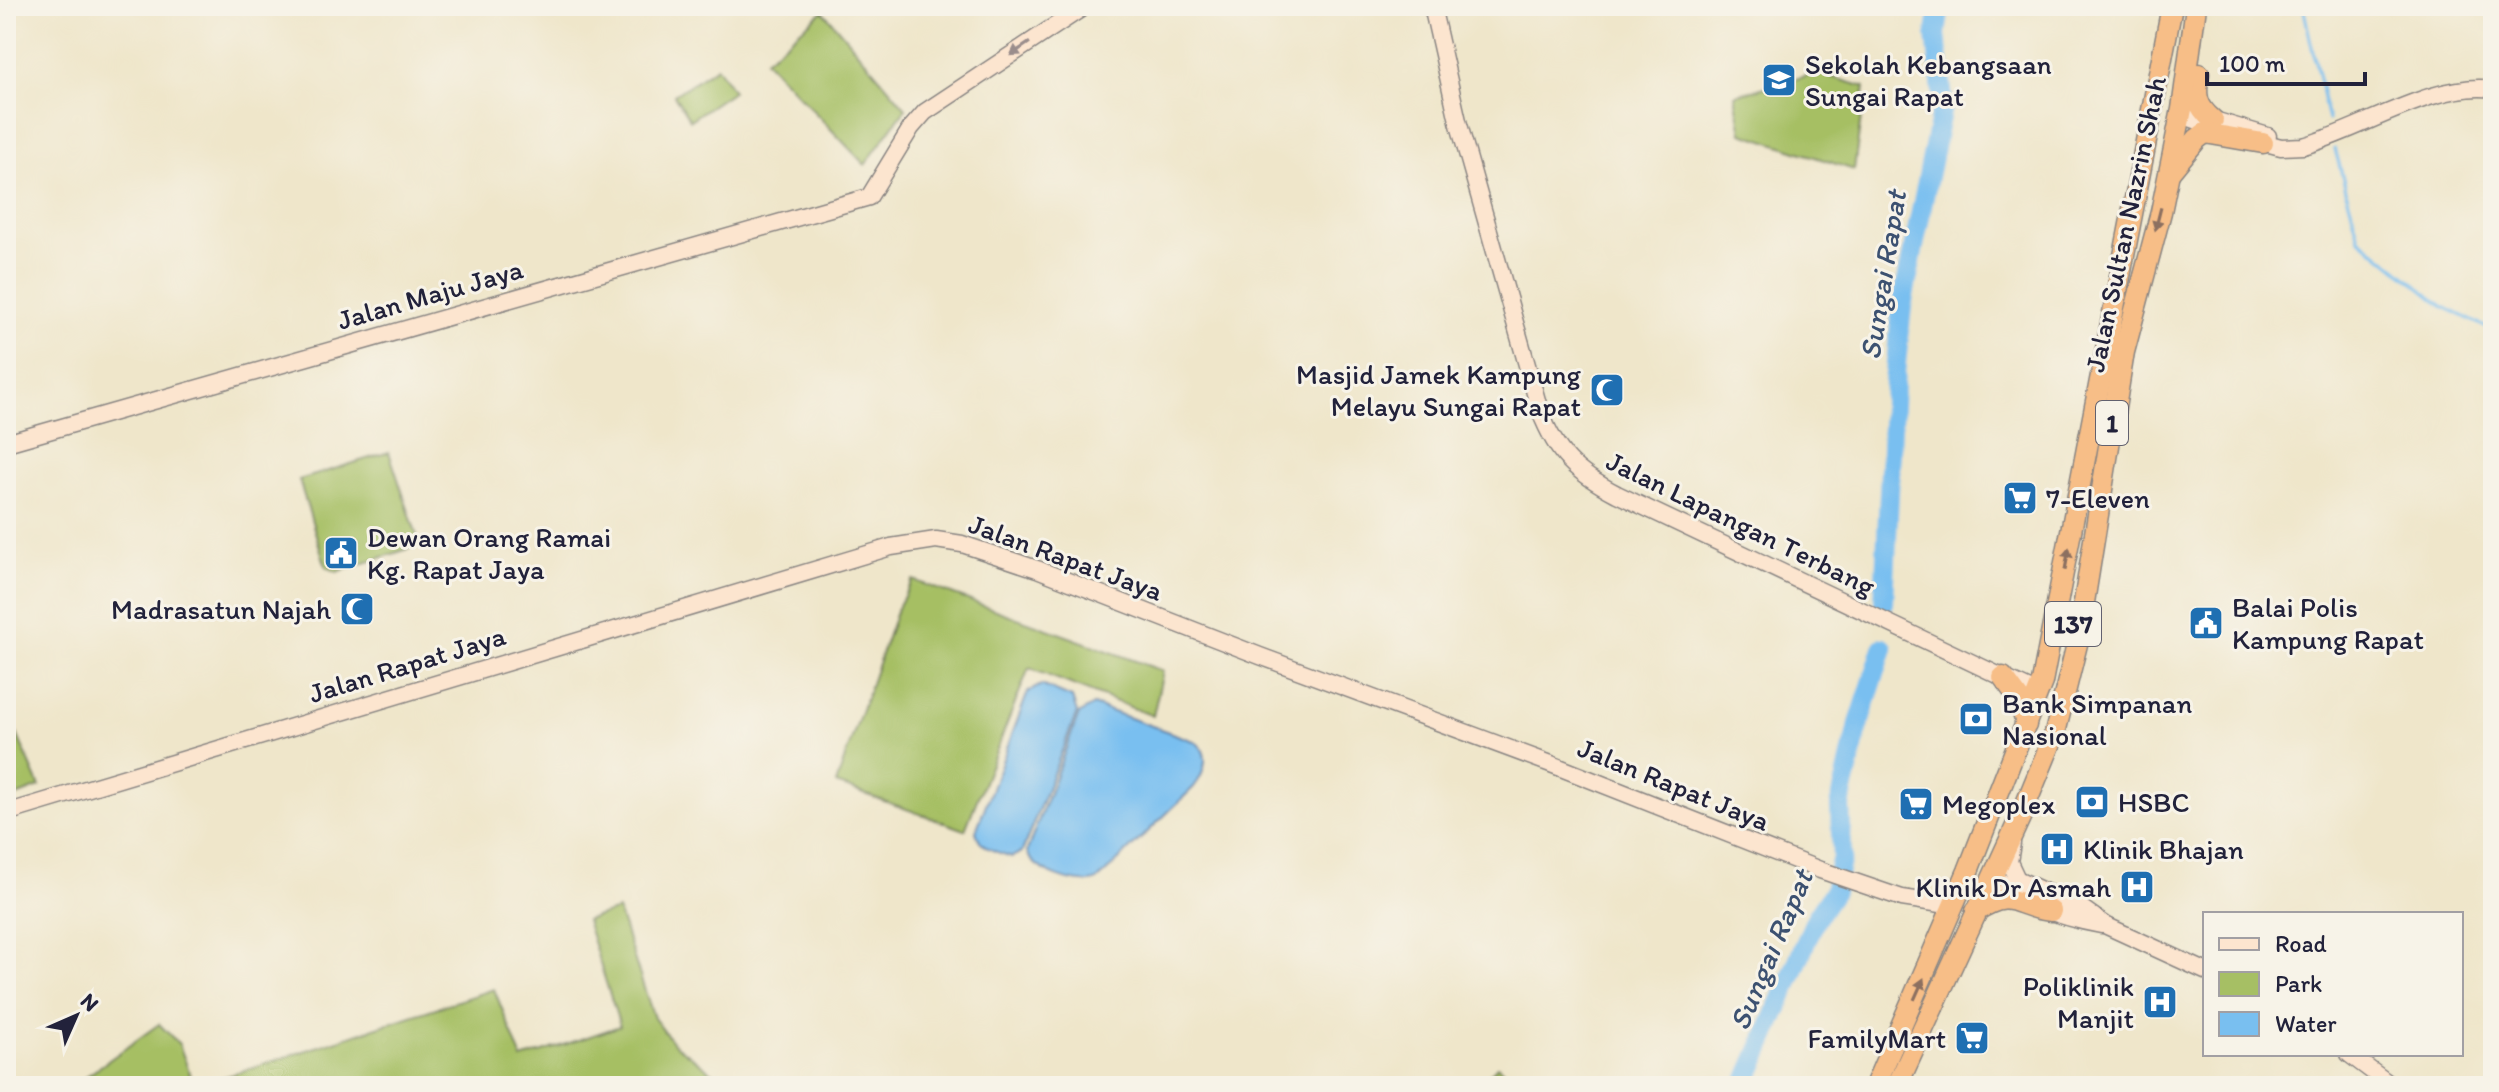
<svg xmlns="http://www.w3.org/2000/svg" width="2499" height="1092" font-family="Itim,sans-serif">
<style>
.green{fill:#a6bf64;stroke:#647050;stroke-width:2}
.water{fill:#79bff0;stroke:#4e7096;stroke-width:2}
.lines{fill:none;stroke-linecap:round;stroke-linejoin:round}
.stream{stroke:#79bff0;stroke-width:3}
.river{stroke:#79bff0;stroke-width:20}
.secondary-casing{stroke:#888482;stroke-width:19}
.highway-casing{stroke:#888482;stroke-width:23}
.secondary{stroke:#fce5cf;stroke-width:16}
.highway{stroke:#f7be87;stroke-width:20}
.oneway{fill:#9a8d8c}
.oneway2{fill:#8c7061}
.labels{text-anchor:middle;stroke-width:6;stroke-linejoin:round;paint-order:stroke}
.shield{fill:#f7f3e8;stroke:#62616f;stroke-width:2}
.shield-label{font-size:26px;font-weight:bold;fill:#22223b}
.poi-label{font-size:28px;fill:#22223b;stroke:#f7f3e8;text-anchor:start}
.street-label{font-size:28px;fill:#22223b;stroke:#f7f3e8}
.water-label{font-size:30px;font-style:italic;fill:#3c5171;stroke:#f7f3e8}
</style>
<rect width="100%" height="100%" fill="#f7f3e8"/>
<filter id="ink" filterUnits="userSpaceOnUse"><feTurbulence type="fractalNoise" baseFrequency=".0125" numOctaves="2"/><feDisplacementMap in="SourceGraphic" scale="16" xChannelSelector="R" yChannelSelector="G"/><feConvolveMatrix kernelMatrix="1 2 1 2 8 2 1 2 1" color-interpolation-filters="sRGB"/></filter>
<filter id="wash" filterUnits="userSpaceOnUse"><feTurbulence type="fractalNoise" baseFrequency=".006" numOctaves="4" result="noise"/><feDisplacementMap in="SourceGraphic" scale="32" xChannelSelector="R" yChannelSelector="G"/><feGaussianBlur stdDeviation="1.8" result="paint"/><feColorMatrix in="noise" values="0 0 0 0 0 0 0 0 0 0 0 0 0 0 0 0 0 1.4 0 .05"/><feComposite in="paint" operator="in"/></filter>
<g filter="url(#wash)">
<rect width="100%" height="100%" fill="#efe6ca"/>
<g class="green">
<path d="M823,11L906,108L865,165L765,60Z"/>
<path d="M717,67L733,91L690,120L674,95Z"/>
<path d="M1818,73L1865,87L1854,170L1742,133L1735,95Z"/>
<path d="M389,452L420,545L337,572L326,567L299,480Z"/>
<path d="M913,580L1163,671L1153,716L1029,668L965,830L836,784L897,609Z"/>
<path d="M6,734H17L40,787L6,800Z"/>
<path d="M618,910L654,1018L673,1043L731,1086H197L494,989L522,1059L620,1026L586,920Z"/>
<path d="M159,1024L179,1044L194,1086H73Z"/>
<path d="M1497,1066L1526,1086H1478Z"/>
</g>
<g class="water">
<path d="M1041,685L1072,698L1077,713L1022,852L1012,857C996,851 980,850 976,831L1028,692Z"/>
<path d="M1093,705L1194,741C1212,752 1205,773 1194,787L1099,879C1083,890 1030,871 1027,851L1079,714Z"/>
</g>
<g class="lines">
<g class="stream">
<path d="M2303,6L2328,120"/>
<path d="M2335,149L2359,238L2442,306L2493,331"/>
</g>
<g class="river">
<path d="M1884,603L1894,383L1902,306L1943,102L1936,34L1940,6"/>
<path d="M1745,1086L1816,918L1834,891L1842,857L1840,805L1857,730L1883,648"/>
</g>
</g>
</g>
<g filter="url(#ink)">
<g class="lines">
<g class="secondary-casing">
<g id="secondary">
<path d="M1432,6L1458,121L1540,411C1557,455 1575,472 1617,494L2038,694"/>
<path d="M2181,115L2221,129"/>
<path d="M2214,120L2268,136"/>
<path d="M2254,140L2281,147L2303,146C2359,131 2436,80 2493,89"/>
<path d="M6,443L869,197L911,128L925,112L1085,6"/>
<path d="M6,813L891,547L936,540L962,544L1037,569L1260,656L1551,764L1820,870L1902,898L1954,906"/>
<path d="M2012,843L2009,862L2017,879L2083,909L2107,926L2205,971"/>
<path d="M1994,873C2016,905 2065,918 2101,925"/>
<path d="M2349,1054L2392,1086"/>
</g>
</g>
<g class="highway-casing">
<g id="highway">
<path d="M2199,74C2195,95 2196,106 2213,120"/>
<path d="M2170,172L2197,139L2205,133L2263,143"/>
<path d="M2003,677L2020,700L2026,725"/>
<path d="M1976,911C2015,887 2013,907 2051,911"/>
<path d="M1875,1086L1968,871L2042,682L2172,6"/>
<path d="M1897,1086L2023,811L2055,733L2078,640L2124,352L2161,212L2182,109L2196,6"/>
</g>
</g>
<use href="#secondary" class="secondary"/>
<use href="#highway" class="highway"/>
</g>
<defs><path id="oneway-solid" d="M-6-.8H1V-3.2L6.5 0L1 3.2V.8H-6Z" transform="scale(2)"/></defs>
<use class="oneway" href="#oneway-solid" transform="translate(1020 49) rotate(146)"/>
<g class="oneway2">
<use href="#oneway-solid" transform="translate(2158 219) rotate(104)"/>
<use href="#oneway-solid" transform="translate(2067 559) rotate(-80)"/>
<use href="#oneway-solid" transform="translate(1919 989) rotate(-66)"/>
</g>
</g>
<defs>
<g id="school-square" transform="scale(1.8)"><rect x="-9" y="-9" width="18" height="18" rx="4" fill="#1f6fb2" stroke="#f7f3e8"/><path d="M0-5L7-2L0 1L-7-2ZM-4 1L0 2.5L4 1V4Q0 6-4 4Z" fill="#fff"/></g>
<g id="mosque-square" transform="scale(1.8)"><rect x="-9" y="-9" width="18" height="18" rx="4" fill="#1f6fb2" stroke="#f7f3e8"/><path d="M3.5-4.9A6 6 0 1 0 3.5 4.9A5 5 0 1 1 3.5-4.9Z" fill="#fff"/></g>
<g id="supermarket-square" transform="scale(1.8)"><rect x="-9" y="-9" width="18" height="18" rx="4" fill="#1f6fb2" stroke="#f7f3e8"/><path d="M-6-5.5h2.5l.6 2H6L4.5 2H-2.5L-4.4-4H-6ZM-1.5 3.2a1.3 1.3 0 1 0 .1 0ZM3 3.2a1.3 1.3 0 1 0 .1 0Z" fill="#fff"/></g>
<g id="civic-square" transform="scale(1.8)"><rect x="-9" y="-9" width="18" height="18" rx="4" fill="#1f6fb2" stroke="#f7f3e8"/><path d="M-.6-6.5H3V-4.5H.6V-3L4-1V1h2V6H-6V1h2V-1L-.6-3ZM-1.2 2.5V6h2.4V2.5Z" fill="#fff"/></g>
<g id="bank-square" transform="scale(1.8)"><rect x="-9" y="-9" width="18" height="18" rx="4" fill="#1f6fb2" stroke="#f7f3e8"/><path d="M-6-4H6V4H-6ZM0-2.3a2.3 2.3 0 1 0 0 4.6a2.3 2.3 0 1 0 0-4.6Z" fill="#fff"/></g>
<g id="hospital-square" transform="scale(1.8)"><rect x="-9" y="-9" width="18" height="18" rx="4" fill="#1f6fb2" stroke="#f7f3e8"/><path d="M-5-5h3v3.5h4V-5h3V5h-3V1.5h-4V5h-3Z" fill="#fff"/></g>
</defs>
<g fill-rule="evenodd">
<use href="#school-square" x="1779" y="80"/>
<use href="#mosque-square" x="1607" y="390"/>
<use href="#supermarket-square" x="2020" y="498"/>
<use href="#civic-square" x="341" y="553"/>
<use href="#mosque-square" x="357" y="609"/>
<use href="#civic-square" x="2206" y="623"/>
<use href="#bank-square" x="1976" y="719"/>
<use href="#bank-square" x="2092" y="802"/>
<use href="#supermarket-square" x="1916" y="804"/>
<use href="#hospital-square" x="2057" y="849"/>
<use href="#hospital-square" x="2137" y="887"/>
<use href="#hospital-square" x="2160" y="1002"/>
<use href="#supermarket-square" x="1972" y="1038"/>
</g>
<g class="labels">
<g class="shield">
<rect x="2096" y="401" width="32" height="44" rx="6"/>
<rect x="2045" y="602" width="56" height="44" rx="6"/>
</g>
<g class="shield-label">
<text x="2112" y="432">1</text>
<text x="2073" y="633">137</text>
</g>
<g class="poi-label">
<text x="1805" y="74">Sekolah Kebangsaan<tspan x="1805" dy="32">Sungai Rapat</tspan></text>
<text x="1581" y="384" text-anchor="end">Masjid Jamek Kampung<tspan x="1581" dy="32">Melayu Sungai Rapat</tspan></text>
<text x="2046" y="508">7-Eleven</text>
<text x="367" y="547">Dewan Orang Ramai<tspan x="367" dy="32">Kg. Rapat Jaya</tspan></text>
<text x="2232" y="617">Balai Polis<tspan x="2232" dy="32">Kampung Rapat</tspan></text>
<text x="331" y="619" text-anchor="end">Madrasatun Najah</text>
<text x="2002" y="713">Bank Simpanan<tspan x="2002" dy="32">Nasional</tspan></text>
<text x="2118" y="812">HSBC</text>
<text x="1942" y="814">Megoplex</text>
<text x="2083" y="859">Klinik Bhajan</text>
<text x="2111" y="897" text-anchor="end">Klinik Dr Asmah</text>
<text x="2134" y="996" text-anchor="end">Poliklinik<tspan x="2134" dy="32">Manjit</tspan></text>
<text x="1946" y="1048" text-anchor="end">FamilyMart</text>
</g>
<g class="street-label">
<text transform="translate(2125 224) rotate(-78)" y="10">Jalan Sultan Nazrin Shah</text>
<text transform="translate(430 294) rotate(-16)" y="10">Jalan Maju Jaya</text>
<text transform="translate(1741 523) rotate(26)" y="10">Jalan Lapangan Terbang</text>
<text transform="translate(1066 557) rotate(20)" y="10">Jalan Rapat Jaya</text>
<text transform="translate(407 664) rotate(-17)" y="10">Jalan Rapat Jaya</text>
<text transform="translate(1674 784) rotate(22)" y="10">Jalan Rapat Jaya</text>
</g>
<g class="water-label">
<text transform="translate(1883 275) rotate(-81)" y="10">Sungai Rapat</text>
<text transform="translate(1771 950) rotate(-67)" y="10">Sungai Rapat</text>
</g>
</g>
<rect width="2499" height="1092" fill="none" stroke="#f7f3e8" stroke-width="32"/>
<rect x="2203" y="912" width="260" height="144" fill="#f7f3e8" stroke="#a29fa3" stroke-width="2"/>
<rect x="2219" y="938" width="40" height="12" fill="#fce5cf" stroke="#a29fa3" stroke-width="2"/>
<text x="2275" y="952" font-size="24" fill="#22223b">Road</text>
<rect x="2219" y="972" width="40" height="24" fill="#a6bf64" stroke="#a29fa3" stroke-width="2"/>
<text x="2275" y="992" font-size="24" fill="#22223b">Park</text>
<rect x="2219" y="1012" width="40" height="24" fill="#79bff0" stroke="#a29fa3" stroke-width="2"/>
<text x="2275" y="1032" font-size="24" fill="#22223b">Water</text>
<g transform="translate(76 1016) rotate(45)" stroke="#f7f3e8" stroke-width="6" paint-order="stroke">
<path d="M0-6L14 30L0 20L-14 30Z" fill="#22223b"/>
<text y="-12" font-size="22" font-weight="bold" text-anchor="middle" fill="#22223b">N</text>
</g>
<path d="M2207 72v12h158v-12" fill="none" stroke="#22223b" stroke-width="4"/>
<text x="2219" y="72" font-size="24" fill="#22223b" stroke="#f7f3e8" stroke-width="6" paint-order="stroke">100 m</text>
</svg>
